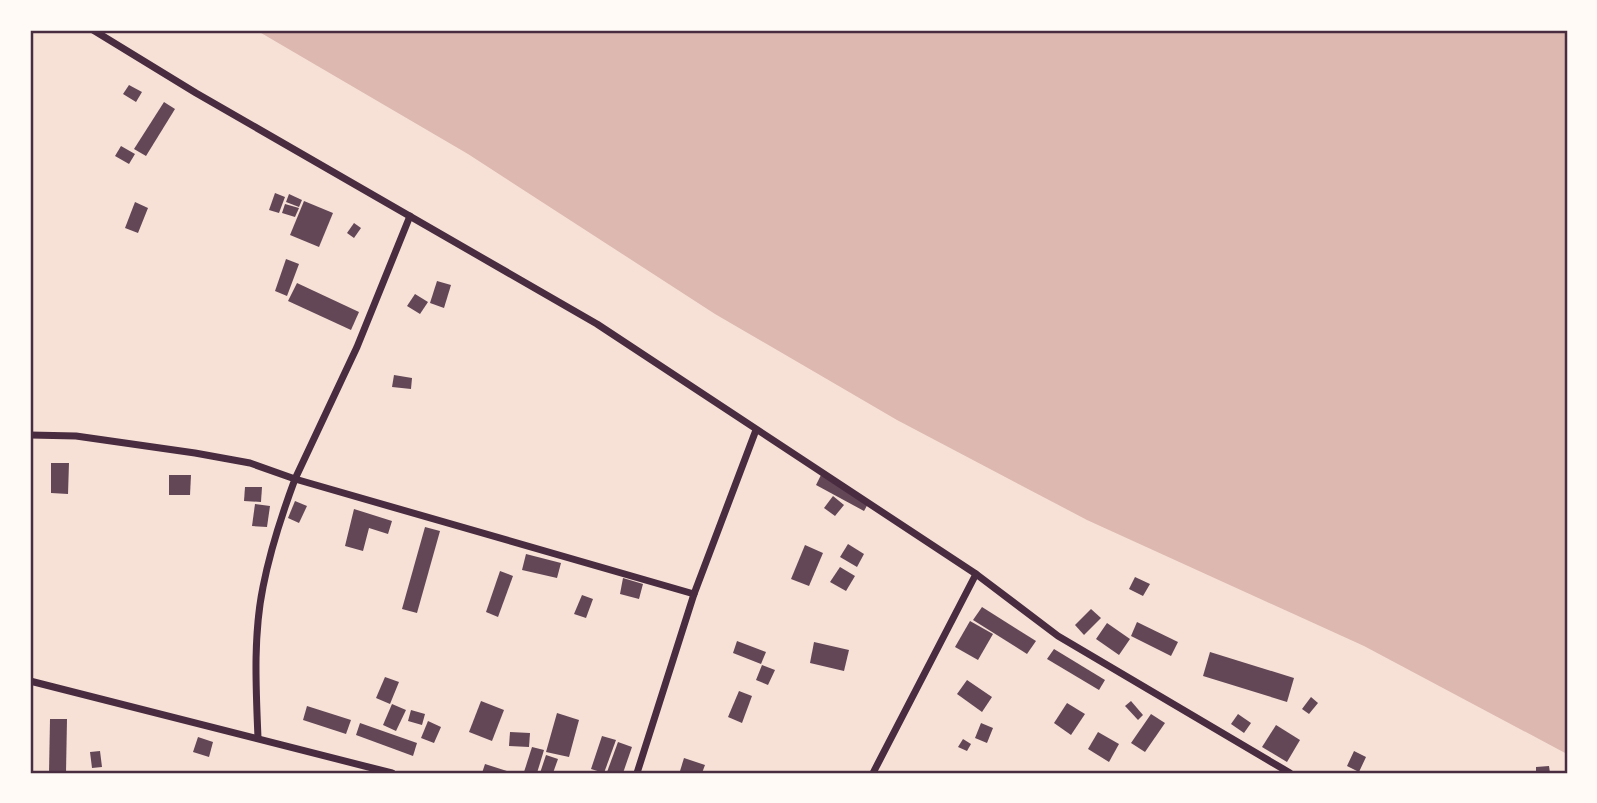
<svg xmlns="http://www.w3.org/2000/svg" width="1597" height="803" font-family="'Noto Sans',sans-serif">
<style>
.water{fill:#dcb8b0}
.building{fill:#644757}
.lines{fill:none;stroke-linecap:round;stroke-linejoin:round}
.minor{stroke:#4a2c40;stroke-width:7}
.neatline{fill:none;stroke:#4a2c40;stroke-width:2.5}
</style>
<rect width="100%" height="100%" fill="#f7e1d7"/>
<path class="water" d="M256,30H1567V754L1364,646L1087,520L897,420L715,314L468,154Z"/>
<g class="building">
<path d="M129,85L142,92L136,102L123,94Z"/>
<path d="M164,102L175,109L146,156L134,149Z"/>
<path d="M121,146L135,154L129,164L115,156Z"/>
<path d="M275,193L285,197L279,213L269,210Z"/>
<path d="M289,194L302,200L299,207L286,202Z"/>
<path d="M304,201L333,213L319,247L290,235Z"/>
<path d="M135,202L148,208L138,233L125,228Z"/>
<path d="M285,204L299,208L295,217L282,213Z"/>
<path d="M354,223L361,228L354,238L347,233Z"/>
<path d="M286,259L299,264L287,296L275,291Z"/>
<path d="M437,281L451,285L444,308L430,303Z"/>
<path d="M297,283L359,312L351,330L288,301Z"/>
<path d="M415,294L428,302L420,314L407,306Z"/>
<path d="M394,375L412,378L411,389L392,387Z"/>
<path d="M51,463H69L68,494L51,493Z"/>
<path d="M169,475H191L190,495H169Z"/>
<path d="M821,475L869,502L864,511L816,485Z"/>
<path d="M245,487H262L261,502L244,501Z"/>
<path d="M833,496L844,505L835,516L824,508Z"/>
<path d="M295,501L307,506L299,523L288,518Z"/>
<path d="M255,504L270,506L267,527L252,526Z"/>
<path d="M354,509L392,521L388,534L369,528L363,551L345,546Z"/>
<path d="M425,527L440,531L417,613L402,609Z"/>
<path d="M848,544L864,554L857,567L840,557Z"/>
<path d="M805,545L823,553L809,586L791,579Z"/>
<path d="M526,554L561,563L557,578L522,570Z"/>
<path d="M840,567L855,576L846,591L830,582Z"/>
<path d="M500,571L513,576L498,617L486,612Z"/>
<path d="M1135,577L1150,584L1143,596L1129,589Z"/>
<path d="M623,578L643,584L639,599L620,594Z"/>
<path d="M582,595L593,599L586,618L574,614Z"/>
<path d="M982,607L1036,641L1027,654L973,620Z"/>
<path d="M1091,609L1101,618L1084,635L1075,625Z"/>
<path d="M970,621L993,634L978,660L955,647Z"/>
<path d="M1137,622L1178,642L1171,656L1131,636Z"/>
<path d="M1107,623L1130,639L1119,655L1096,639Z"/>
<path d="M737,641L766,652L761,664L733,653Z"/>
<path d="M814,642L849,650L844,671L810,663Z"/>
<path d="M1054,649L1105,680L1099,690L1047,659Z"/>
<path d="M1210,652L1294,678L1287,702L1203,676Z"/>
<path d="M762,665L775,670L768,685L756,680Z"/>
<path d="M385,677L399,682L390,704L376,698Z"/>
<path d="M967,680L992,697L982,712L957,694Z"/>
<path d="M739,691L752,696L742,723L728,717Z"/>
<path d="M1311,697L1318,703L1309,714L1302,709Z"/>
<path d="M481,701L504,710L492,741L469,732Z"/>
<path d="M1131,701L1143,715L1138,720L1125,706Z"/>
<path d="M1067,703L1085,714L1071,735L1054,723Z"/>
<path d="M392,704L406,710L396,731L383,725Z"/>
<path d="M307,706L351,720L346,734L303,720Z"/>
<path d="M411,710L425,714L422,725L408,721Z"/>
<path d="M557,713L579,720L569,757L546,752Z"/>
<path d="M1151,714L1165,723L1145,752L1131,743Z"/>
<path d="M1238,714L1251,723L1244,733L1231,724Z"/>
<path d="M50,719H67L66,773H49Z"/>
<path d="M428,721L441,727L434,743L421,738Z"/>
<path d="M360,723L417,743L413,756L356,735Z"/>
<path d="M981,723L993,728L987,743L975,738Z"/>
<path d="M1276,725L1300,740L1287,762L1262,747Z"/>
<path d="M510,732L530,733L529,747L509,746Z"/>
<path d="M1098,732L1119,744L1109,762L1088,749Z"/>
<path d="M602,736L616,740L604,773L591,769Z"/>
<path d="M198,737L213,742L209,757L193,752Z"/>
<path d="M963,739L971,744L967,751L958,747Z"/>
<path d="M618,742L632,747L623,773H609L607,772Z"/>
<path d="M532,747L544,750L537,773L524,772Z"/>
<path d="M100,751L102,767L92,768L90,752Z"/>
<path d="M1354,751L1366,757L1359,772L1347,766Z"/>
<path d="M546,755L558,759L553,773H540Z"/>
<path d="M684,758L705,765L702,773L680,771Z"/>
<path d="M485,764L513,773H482Z"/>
<path d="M1549,766L1550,773H1536V767Z"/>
</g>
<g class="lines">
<g class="minor">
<path d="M93,30L196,93L597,324L976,574L1058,636L1290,773"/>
<path d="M410,216L357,347L295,479L694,594"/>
<path d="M30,435L76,436L195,453L250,463L295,479C282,514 270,551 263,587C253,636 256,689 258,738"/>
<path d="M30,681L392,773"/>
<path d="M637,773L694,594L756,430"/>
<path d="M873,773L976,574"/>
</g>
</g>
<rect width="1597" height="803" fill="none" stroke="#fffaf5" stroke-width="63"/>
<rect x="32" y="32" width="1534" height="740" class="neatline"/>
</svg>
